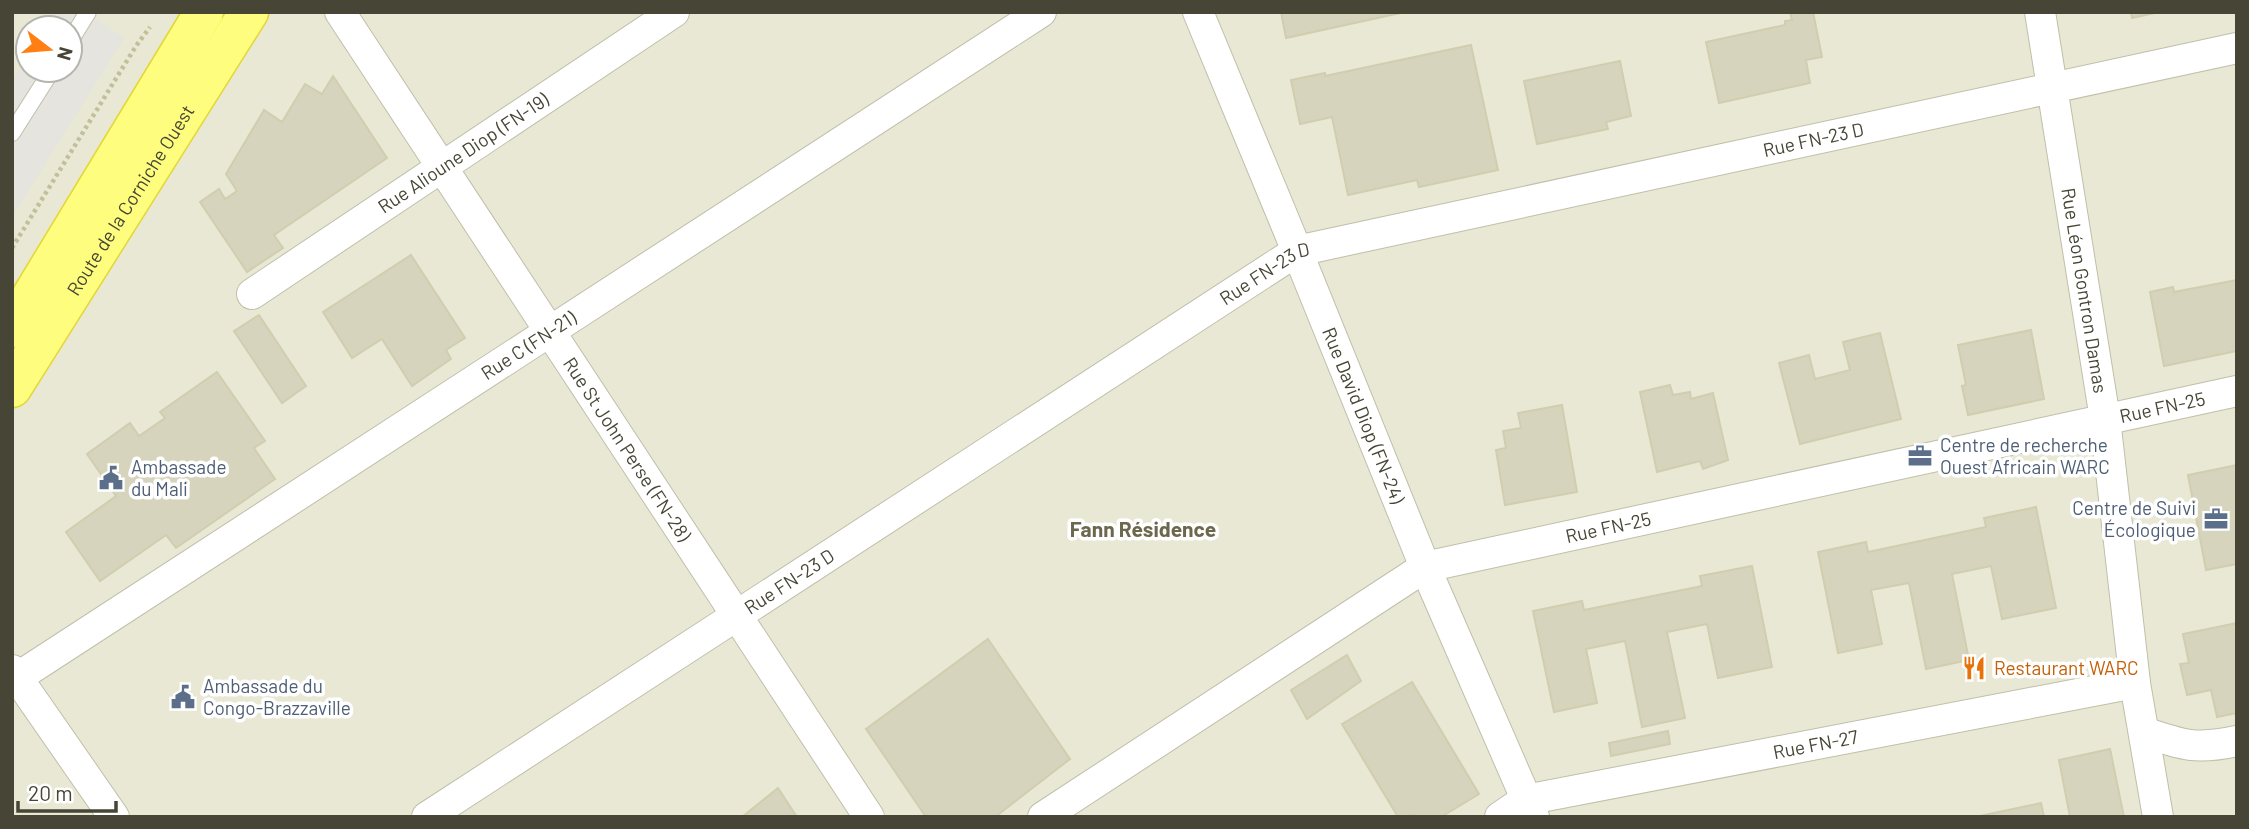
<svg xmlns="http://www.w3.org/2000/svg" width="2249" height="829" font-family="Barlow,sans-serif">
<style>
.residential{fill:#e8e8d5;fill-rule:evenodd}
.parking{fill:#e5e4df}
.building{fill:#d6d4bc;stroke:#d1ceaf;stroke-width:2}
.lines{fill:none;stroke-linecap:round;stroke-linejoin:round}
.service-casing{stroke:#c0bfa9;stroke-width:18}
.minor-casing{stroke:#c0bfa9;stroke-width:32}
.trunk-casing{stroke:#e2d733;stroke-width:41}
.path{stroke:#c2c09a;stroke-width:4.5;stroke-dasharray:3.5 3.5;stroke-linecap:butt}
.service{stroke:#fff;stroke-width:16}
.minor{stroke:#fff;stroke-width:30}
.trunk{stroke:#fefd7e;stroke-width:38}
.labels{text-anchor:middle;stroke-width:7;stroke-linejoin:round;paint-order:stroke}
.street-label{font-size:19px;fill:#474636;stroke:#fff}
.service-label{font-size:19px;fill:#4e5e75;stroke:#fff;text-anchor:start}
.food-label{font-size:19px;fill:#c56008;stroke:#fff;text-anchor:start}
.neighbourhood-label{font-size:21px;font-weight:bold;fill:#6b684d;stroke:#fff}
</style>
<rect width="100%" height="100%" fill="#f4f4e7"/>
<path class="residential" d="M12,12H2237V817H12ZM28,28H70V70H28Z"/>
<path class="parking" d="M56,12H85L124,38L12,217V81L28,56V70H70V28H46Z"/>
<g class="building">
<path d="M1281,12H1405L1286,38Z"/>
<path d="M1790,12H1813L1822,57L1806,60L1810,83L1719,103L1706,42L1785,25V21L1792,20Z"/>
<path d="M2131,12H2159L2132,18Z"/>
<path d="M1471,45L1498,170L1419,187L1417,180L1348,195L1332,117L1300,124L1291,80L1325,73V76Z"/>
<path d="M1620,61L1631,116L1606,122L1608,129L1537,144L1524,81Z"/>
<path d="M333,76L387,158L274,235L283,248L247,272L200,202L219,189L225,199L237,191L226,174L264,110L282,122L305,84L322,94Z"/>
<path d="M411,255L465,338L446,350L451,359L412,386L382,339L352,358L323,312Z"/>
<path d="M2237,280V351L2164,366L2150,292L2173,287L2174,292Z"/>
<path d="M259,315L306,386L282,403L234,331Z"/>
<path d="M2031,330L2044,399L1968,415L1962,386L1966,385L1958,345Z"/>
<path d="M1880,333L1901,419L1800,444L1779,363L1809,355L1815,379L1850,370L1843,342Z"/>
<path d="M217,372L265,441L254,448L275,479L176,548L166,535L100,581L66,532L116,496L87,454L130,423L139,436L165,418L160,412Z"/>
<path d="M1670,385L1673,395L1690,392L1691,399L1713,393L1728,460L1703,469L1700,461L1657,472L1640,392Z"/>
<path d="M1562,405L1577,492L1505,505L1496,450L1506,448L1503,431L1521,428L1518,413Z"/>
<path d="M2237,465V564L2206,570L2188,475Z"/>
<path d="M2036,507L2056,608L2002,619L1991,566L1952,574L1969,660L1926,669L1909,583L1871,590L1882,644L1838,653L1818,552L1866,542L1868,552L1986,527L1984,518Z"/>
<path d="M1752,566L1772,667L1718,678L1707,624L1667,632L1685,718L1642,727L1625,641L1586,649L1597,703L1554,712L1533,611L1582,601L1584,610L1702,586L1700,576Z"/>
<path d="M2237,623V713L2217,717L2211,690L2187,695L2180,664L2189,663L2183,634Z"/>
<path d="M988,639L1070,759L995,817H926L866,729Z"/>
<path d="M1347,655L1361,681L1307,719L1291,690Z"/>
<path d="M1412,682L1479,794L1441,817H1416L1414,815L1398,817L1342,724Z"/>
<path d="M1668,731L1670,744L1611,756L1609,743Z"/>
<path d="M2110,749L2124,817H2070L2059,760Z"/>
<path d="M778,788L797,817H742Z"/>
<path d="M2041,803L2044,817H1975Z"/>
</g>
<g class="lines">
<g class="service-casing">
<g id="service">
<path d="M70,41L88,12"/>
<path d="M12,133L52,70"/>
</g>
</g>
<g class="minor-casing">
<g id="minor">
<path id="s1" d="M340,12L869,817"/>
<path id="s2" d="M1198,12L1297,251L1425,567L1534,817"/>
<path id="s3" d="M2040,12L2105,419L2135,683L2158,817"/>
<path id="s4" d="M252,294L674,12"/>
<path d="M12,670L114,817"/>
<path id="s5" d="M12,681L1041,12"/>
<path d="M2144,732C2182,745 2196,750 2237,741"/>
<path id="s6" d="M427,817L1297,251L2237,48"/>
<path id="s7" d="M1043,817L1425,567L2237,391"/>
<path id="s8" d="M1500,817L1525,800L2135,683"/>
</g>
</g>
<g class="trunk-casing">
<g id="trunk">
<path d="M12,328L204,12"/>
<path id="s9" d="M12,388L249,12"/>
</g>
</g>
<path class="path" d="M12,248L136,46L150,27"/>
<use href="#service" class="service"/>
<use href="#minor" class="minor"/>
<use href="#trunk" class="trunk"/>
</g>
<defs>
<g id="office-bare" transform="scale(1.89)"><path d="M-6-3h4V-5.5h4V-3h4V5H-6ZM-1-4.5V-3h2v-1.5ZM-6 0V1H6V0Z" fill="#5c6f8a" stroke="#fff" stroke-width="2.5" paint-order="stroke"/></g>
<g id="civic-bare" transform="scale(1.89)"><path d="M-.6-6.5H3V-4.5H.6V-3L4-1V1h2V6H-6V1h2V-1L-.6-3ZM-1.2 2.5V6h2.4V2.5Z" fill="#5c6f8a" stroke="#fff" stroke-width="2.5" paint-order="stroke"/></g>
<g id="restaurant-bare" transform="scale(1.89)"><path d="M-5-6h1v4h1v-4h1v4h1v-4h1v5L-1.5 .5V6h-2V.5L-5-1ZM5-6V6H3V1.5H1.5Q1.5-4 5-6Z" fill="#e8710a" stroke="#fff" stroke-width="2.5" paint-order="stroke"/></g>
</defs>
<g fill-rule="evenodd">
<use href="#office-bare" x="1920" y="456"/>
<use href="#civic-bare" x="111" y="478"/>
<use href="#office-bare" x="2216" y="519"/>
<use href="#restaurant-bare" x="1974" y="668"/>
<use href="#civic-bare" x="183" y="697"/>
</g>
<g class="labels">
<g class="street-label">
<text dy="7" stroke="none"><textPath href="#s6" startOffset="1566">Rue FN-23 D</textPath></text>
<text dy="7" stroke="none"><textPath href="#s4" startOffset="254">Rue Alioune Diop (FN-19)</textPath></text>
<text dy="7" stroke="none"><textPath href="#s9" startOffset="222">Route de la Corniche Ouest</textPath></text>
<text dy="7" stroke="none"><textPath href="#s6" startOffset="999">Rue FN-23 D</textPath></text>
<text dy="7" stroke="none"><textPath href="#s3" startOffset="282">Rue Léon Gontron Damas</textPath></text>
<text dy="7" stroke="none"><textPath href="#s5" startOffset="616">Rue C (FN-21)</textPath></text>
<text dy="7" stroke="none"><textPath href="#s7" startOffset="1211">Rue FN-25</textPath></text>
<text dy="7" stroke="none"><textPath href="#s2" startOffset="436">Rue David Diop (FN-24)</textPath></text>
<text dy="7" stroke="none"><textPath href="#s1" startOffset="523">Rue St John Perse (FN-28)</textPath></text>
<text dy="7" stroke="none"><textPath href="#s7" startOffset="644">Rue FN-25</textPath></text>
<text dy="7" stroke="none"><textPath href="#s6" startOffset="432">Rue FN-23 D</textPath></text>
<text dy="7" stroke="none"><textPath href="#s8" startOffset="326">Rue FN-27</textPath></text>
</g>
<g class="service-label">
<text x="1940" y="452">Centre de recherche<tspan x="1940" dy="22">Ouest Africain WARC</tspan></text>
<text x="131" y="474">Ambassade<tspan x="131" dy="22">du Mali</tspan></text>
<text x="2196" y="515" text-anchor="end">Centre de Suivi<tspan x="2196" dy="22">Écologique</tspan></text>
<text x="203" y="693">Ambassade du<tspan x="203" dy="22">Congo-Brazzaville</tspan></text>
</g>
<g class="food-label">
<text x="1994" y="675">Restaurant WARC</text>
</g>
<g class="neighbourhood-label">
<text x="1143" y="537">Fann Résidence</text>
</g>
</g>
<rect width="2249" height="829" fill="none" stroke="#474636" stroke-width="28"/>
<g transform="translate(49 49) rotate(106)"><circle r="33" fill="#ffffff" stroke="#b5b5af" stroke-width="2"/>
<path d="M0-5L12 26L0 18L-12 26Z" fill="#ff7f13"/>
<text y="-10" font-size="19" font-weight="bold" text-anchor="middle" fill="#474636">N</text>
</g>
<path d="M18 801v10h98v-10" fill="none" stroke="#474636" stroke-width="3.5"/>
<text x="28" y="801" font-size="21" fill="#474636" stroke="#ffffff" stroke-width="5" paint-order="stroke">20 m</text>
</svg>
